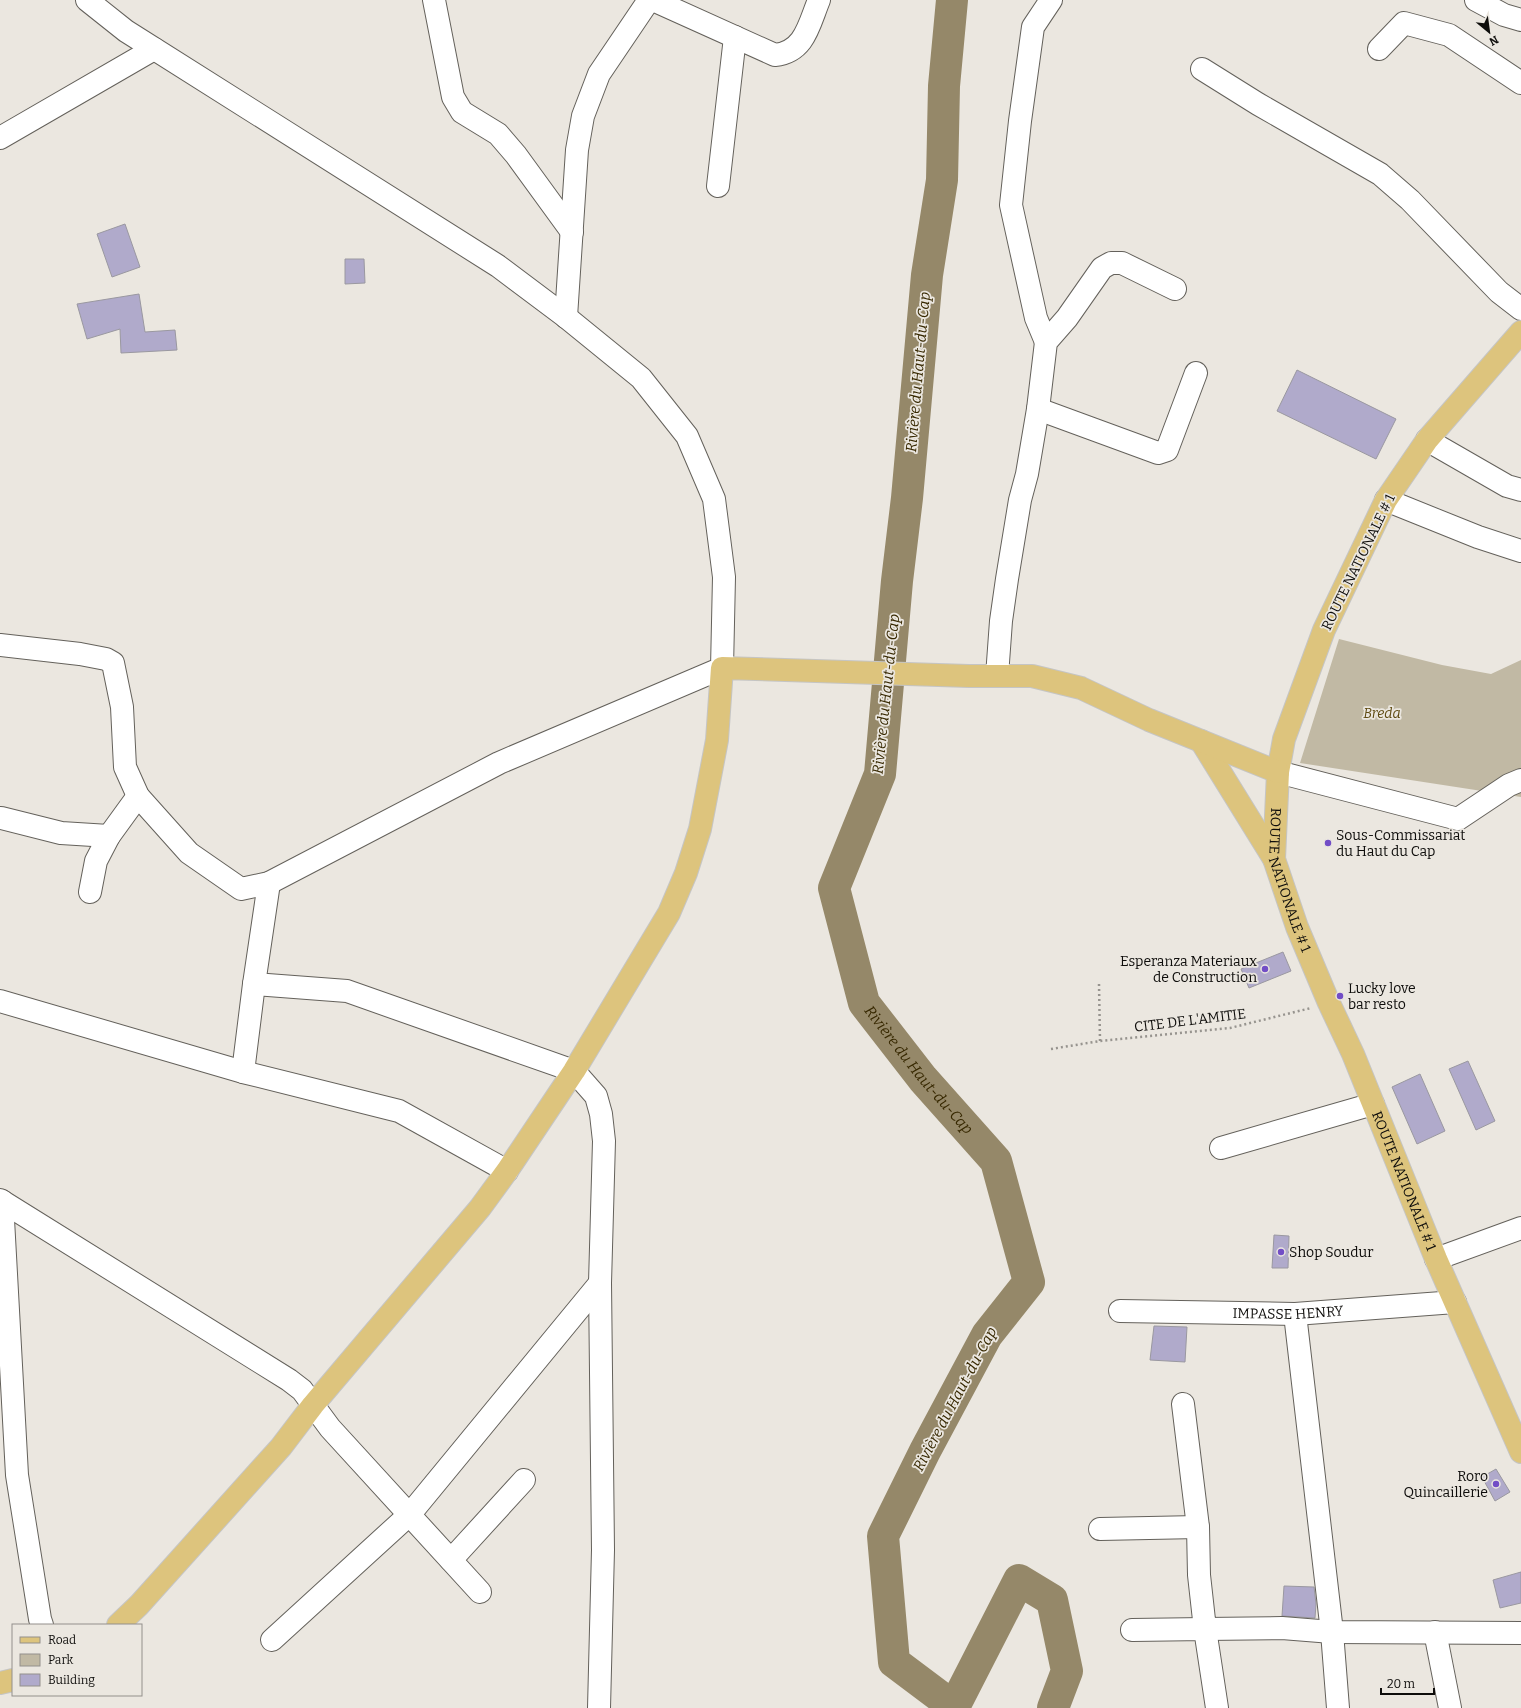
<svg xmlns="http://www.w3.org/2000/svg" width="1521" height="1708" font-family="Bitter,serif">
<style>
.green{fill:#c1b9a4}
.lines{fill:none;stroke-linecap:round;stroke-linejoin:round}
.river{stroke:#958869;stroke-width:32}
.building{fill:#b0aacb;stroke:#9a98a0}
.minor-casing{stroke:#64615b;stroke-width:24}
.major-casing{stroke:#c5c5c4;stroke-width:24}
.path{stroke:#97948f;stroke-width:2.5;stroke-dasharray:2 3;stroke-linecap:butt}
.minor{stroke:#fff;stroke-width:22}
.major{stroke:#ddc47d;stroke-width:22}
.poi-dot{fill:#724dc6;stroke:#ebe7e0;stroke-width:1.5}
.labels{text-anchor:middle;stroke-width:3.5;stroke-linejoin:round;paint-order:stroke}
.street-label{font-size:14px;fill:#0e0d0b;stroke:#ebe7e0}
.park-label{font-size:14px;font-style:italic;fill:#5f4b12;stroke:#ebe7e0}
.poi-label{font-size:14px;fill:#0e0d0b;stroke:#ebe7e0;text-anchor:start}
.water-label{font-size:15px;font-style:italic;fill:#372800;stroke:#ebe7e0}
</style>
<rect width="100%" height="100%" fill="#ebe7e0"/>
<path class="green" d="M1339,639L1442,665L1491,674L1521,660V797L1300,763Z"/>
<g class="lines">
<path class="river" id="s1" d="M952,0L944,86L942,180L927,275L907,498L897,581L880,774L834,888L864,1003L923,1079L996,1161L1029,1282L987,1335L925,1451L883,1536L894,1662L954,1707L1019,1580L1052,1600L1067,1671L1053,1708"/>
</g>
<g class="building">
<path d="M125,224L140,267L112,277L97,234Z"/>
<path d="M345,259H364L365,283L345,284Z"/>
<path d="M139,294L145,332L175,330L177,350L121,353L120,329L87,339L77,304Z"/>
<path d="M1297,370L1396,419L1376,459L1277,411Z"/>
<path d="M1283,952L1291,971L1249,988L1241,969Z"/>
<path d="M1468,1061L1495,1121L1476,1130L1449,1069Z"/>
<path d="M1420,1074L1445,1131L1417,1144L1392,1087Z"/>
<path d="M1274,1235L1289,1236L1288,1268H1272Z"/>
<path d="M1154,1326L1187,1327L1185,1362L1150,1360Z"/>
<path d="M1496,1469L1510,1492L1495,1501L1482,1477Z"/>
<path d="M1521,1572V1603L1500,1608L1493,1580Z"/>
<path d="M1284,1586L1314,1587L1316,1604L1315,1618L1282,1616Z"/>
</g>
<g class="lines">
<g class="minor-casing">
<g id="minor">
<path d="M434,0L453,97L462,112L498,134L516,155L572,232"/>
<path d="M653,0L775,55C805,52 809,24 819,0"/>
<path d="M1476,0L1504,15L1521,20"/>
<path d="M1379,49L1404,23L1449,35L1521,83"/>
<path d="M1202,69L1258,104L1380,174L1410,200L1499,292L1521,309"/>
<path d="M0,138L154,49"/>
<path d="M718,186L735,37"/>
<path d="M566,317L577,150L583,116L599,74L649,0"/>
<path d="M1046,342L1036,318L1011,205L1020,121L1033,27L1051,0"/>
<path d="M1038,409L1158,453L1167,450L1196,373"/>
<path d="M1427,440L1507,486L1521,490"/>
<path d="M1386,500L1478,537L1521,551"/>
<path d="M0,645L80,654L106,659L113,663L122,707L125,767L138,796L189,853L241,889L269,883L499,763L722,668L724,577L714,499L687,436L641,378L566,317L498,266L126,31L87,0"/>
<path d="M997,676L1001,621L1007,579L1020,500L1027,474L1038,409L1046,342L1067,318L1102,268L1111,263H1122L1175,289"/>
<path d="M1278,772L1458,819L1509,785L1521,780"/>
<path d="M1,818L61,833L109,836"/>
<path d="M90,892L96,861L109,836L138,796"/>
<path d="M254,984L347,991L574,1071L596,1096L601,1114L604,1141L600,1283L603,1550L599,1708"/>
<path d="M0,1001L243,1072L399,1111L507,1171"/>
<path d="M243,1072L254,984L269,883"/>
<path d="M1221,1148L1373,1104"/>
<path d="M0,1200L289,1380L302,1390L330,1428L480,1592"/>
<path d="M2,1201L17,1475L40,1619L42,1625"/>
<path d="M1436,1259L1521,1228"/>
<path id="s2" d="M1120,1311L1295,1314L1455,1302"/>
<path d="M1295,1314L1332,1632L1338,1708"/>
<path d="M1183,1404L1198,1527"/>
<path d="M1100,1529L1198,1527L1199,1575L1205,1629L1282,1628L1332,1632L1521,1633"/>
<path d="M451,1560L524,1480"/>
<path d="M1132,1630L1205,1629L1217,1708"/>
<path d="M1435,1632L1450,1708"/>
<path d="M272,1640L410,1514L600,1283"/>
</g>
</g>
<g class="major-casing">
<g id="major">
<path id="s3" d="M1521,332L1427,440L1386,500L1324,630L1284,739L1278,772L1274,859L1297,927L1329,1003L1353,1054L1436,1259L1521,1452"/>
<path d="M1201,741L1274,859"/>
<path d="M118,1625L139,1605L281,1447L313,1405L480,1208L507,1171L574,1071L669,913L686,873L700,829L717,740L722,668L969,676H1032L1081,688L1149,720L1278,772"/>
<path d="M0,1683L13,1680"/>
</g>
</g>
<g class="path">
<path d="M1099,984L1100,1041"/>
<path d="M1051,1049L1100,1041L1230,1028L1311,1008"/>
</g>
<use href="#minor" class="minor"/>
<use href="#major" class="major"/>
</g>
<g class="poi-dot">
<circle cx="1328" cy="843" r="4"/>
<circle cx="1265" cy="969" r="4"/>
<circle cx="1340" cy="996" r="4"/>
<circle cx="1281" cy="1252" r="4"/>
<circle cx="1496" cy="1484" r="4"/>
</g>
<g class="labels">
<g class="street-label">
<text transform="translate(1358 562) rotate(-64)" y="5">ROUTE NATIONALE # 1</text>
<text dy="5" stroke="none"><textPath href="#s3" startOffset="620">ROUTE NATIONALE # 1</textPath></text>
<text transform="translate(1190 1020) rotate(-7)" y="5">CITE DE L'AMITIE</text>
<text dy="5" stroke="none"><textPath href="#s3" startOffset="944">ROUTE NATIONALE # 1</textPath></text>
<text dy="5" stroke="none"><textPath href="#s2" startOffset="168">IMPASSE HENRY</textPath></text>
</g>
<g class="park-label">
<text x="1382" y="718">Breda</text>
</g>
<g class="poi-label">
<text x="1336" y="840">Sous-Commissariat<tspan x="1336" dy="16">du Haut du Cap</tspan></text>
<text x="1257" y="966" text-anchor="end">Esperanza Materiaux<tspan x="1257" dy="16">de Construction</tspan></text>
<text x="1348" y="993">Lucky love<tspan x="1348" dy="16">bar resto</tspan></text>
<text x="1289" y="1257">Shop Soudur</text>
<text x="1488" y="1481" text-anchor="end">Roro<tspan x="1488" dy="16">Quincaillerie</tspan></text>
</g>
<g class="water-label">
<text transform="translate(918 372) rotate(-85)" y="5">Rivière du Haut-du-Cap</text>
<text transform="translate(886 694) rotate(-84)" y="5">Rivière du Haut-du-Cap</text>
<text dy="5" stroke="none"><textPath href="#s1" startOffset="1106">Rivière du Haut-du-Cap</textPath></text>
<text transform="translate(955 1399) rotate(-62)" y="5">Rivière du Haut-du-Cap</text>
</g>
</g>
<rect x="12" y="1624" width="130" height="72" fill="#ebe7e0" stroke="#93908b"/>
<rect x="20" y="1637" width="20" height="6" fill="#ddc47d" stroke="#93908b"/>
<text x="48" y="1644" font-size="12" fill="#0e0d0b">Road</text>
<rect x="20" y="1654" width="20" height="12" fill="#c1b9a4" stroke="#93908b"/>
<text x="48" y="1664" font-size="12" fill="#0e0d0b">Park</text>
<rect x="20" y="1674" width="20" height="12" fill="#b0aacb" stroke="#93908b"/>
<text x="48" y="1684" font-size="12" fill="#0e0d0b">Building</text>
<g transform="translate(1489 32) rotate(151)" stroke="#ebe7e0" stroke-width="3" paint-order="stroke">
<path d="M0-3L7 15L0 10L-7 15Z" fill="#0e0d0b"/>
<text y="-6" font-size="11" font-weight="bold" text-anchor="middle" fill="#0e0d0b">N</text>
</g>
<path d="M1381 1688v6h53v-6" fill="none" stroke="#0e0d0b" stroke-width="2"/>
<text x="1387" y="1688" font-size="12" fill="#0e0d0b" stroke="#ebe7e0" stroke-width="3" paint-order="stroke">20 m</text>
</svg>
